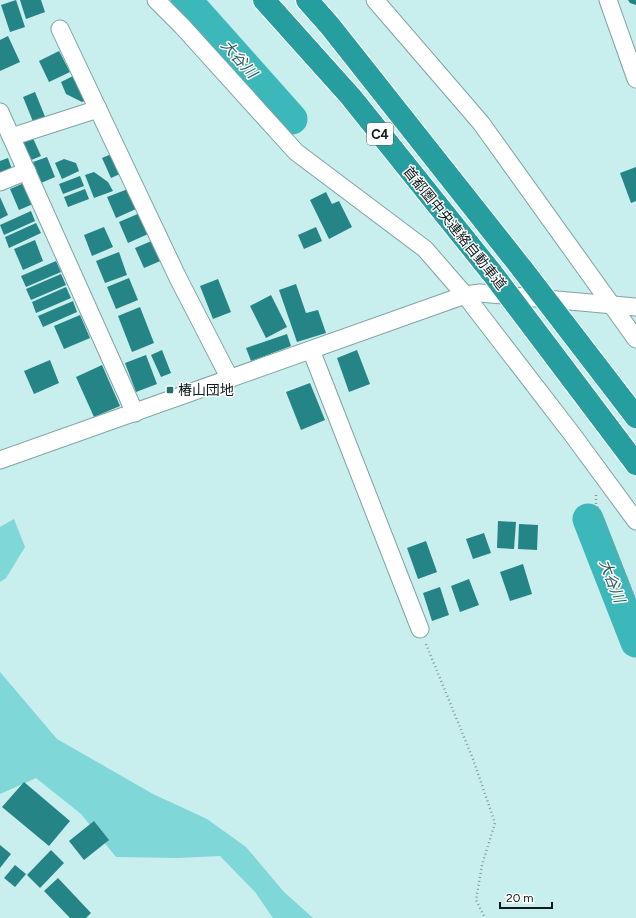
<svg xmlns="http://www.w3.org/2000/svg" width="636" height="918" font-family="Figtree,'Noto Sans JP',sans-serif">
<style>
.green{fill:#7fd7d8}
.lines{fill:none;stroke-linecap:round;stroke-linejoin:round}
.river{stroke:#3cb8ba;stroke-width:31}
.building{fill:#258485}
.minor-casing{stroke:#80a3a3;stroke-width:19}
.highway-casing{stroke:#fff;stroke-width:24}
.path{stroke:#809c9c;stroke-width:2.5;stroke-dasharray:1 3;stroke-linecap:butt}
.minor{stroke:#fff;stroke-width:17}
.highway{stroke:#269d9f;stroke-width:22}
.highway-bridge-casing{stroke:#fff;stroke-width:24;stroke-linecap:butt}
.highway-bridge{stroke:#269d9f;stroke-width:22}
.poi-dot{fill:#236e6f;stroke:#fff;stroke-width:1.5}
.labels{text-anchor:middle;stroke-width:3;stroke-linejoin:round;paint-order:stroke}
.shield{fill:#fff;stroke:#576060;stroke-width:1}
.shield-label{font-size:13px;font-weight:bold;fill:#0f1c1c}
.street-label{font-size:14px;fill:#0f1c1c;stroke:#fff}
.poi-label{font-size:14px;fill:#0f1c1c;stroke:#fff;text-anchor:start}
.water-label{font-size:15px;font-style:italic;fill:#2b5e5e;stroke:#fff}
</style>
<rect width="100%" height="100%" fill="#c9eeee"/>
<g class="green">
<path d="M14,519L25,547L6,578L0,582V527Z"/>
<path d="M0,672L57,739L153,794L207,819L246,847L284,892L313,918H273L255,892L220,856L178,858L116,857L81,814L36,778L0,794Z"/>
</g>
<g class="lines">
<g class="river">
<path d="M186,0L292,119"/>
<path d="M588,519L636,642"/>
</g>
</g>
<g class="building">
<path d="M16,0L25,27L10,32L1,5Z"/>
<path d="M20,0H41L45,12L26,19Z"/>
<path d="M628,0H636V5L630,3Z"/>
<path d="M8,36L20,62L0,71V40Z"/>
<path d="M59,51L70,72L49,82L39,61Z"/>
<path d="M75,75L87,100L82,102L66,94L61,82Z"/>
<path d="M35,92L46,119L34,124L23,97Z"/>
<path d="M32,136L41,156L29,161L20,141Z"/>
<path d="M114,153L122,173L111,178L102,158Z"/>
<path d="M47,157L55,177L41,183L33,162Z"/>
<path d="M8,158L13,172L0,177V161Z"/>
<path d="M64,159L76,163L79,171L62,179L55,163Z"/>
<path d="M636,167V201L631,203L620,173Z"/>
<path d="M94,172L108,182L113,191L94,198L85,175Z"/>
<path d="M80,176L84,186L63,194L59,184Z"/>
<path d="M24,183L33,204L19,210L10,189Z"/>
<path d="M85,189L89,199L68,207L64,197Z"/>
<path d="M128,189L136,209L116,218L107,197Z"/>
<path d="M326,192L332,204L339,201L352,227L329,239L310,200Z"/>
<path d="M0,197L8,215L0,219Z"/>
<path d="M31,211L35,221L4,235L0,225Z"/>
<path d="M140,213L148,234L128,243L119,222Z"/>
<path d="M36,223L41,233L9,248L5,237Z"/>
<path d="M104,227L113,247L92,256L84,235Z"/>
<path d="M316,227L322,241L304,249L298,235Z"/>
<path d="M156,239L165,259L144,268L135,248Z"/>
<path d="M35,240L43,261L23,270L14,249Z"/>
<path d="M119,252L127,275L105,283L96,261Z"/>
<path d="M56,261L61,272L26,287L21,276Z"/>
<path d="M61,274L66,285L31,300L26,289Z"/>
<path d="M129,278L138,300L116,309L107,287Z"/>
<path d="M218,279L231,312L213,319L200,286Z"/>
<path d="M296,284L306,313L318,310L326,333L297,342L279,290Z"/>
<path d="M66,287L71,298L36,313L32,302Z"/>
<path d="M271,295L287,327L266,338L250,306Z"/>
<path d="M73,301L77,312L43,327L38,316Z"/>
<path d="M140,307L154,343L132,352L118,316Z"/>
<path d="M80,315L90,338L64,349L54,326Z"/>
<path d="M287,334L291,346L251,361L246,348Z"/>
<path d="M162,350L171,373L161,377L151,355Z"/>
<path d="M357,350L370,384L349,392L337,358Z"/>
<path d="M146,355L157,384L136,392L125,363Z"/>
<path d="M50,360L59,383L34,394L24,371Z"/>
<path d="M102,365L120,406L94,417L76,377Z"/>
<path d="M310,383L325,420L301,430L286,392Z"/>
<path d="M498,521L516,522L514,549L497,548Z"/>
<path d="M519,524L538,525L537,550L518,549Z"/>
<path d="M484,533L491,553L473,559L466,539Z"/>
<path d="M426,541L437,572L418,579L407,548Z"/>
<path d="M523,564L532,594L510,601L500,572Z"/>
<path d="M469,579L479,605L460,612L451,586Z"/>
<path d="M440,587L449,615L432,621L423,593Z"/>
<path d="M24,782L70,821L49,846L2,807Z"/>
<path d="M94,821L109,840L84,860L69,841Z"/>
<path d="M0,845L11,854L0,868Z"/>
<path d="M51,850L64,863L40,888L27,875Z"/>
<path d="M15,865L26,874L15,887L4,878Z"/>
<path d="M58,878L91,913L86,918H70L44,891Z"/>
</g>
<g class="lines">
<g class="minor-casing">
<g id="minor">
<path d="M156,0L182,26L296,152L425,249L465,295L572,434L636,521"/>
<path d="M375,0L481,123L636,339"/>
<path d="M608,0L636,79"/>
<path d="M60,29L178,278L230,379"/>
<path d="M0,112L135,413"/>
<path d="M11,137L98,109"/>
<path d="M0,182L27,171"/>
<path d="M311,350L420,629"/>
<path d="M0,460L465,295L480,293L636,307"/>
</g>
</g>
<g class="highway-casing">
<g id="highway">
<path d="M264,0L351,97L492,273"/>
<path d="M307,0L330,26L523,270"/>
</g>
</g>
<g class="path">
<path d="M596,495V504L636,601"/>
<path d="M426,644L473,759L495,823L482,865L476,900L485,918"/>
</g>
<use href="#minor" class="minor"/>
<use href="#highway" class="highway"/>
<g class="highway-bridge-casing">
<g id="highway-bridge">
<path d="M523,270L636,417"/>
<path d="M492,273L636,464"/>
</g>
</g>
<use href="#highway-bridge" class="highway-bridge"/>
</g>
<rect class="poi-dot" x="166" y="386" width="8" height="8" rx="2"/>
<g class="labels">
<rect class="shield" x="367" y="123" width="26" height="22" rx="3"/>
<g class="shield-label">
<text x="380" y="139">C4</text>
</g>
<g class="street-label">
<text transform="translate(455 228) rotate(51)" y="5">首都圏中央連絡自動車道</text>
</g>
<g class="poi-label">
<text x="178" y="395">椿山団地</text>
</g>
<g class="water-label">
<text transform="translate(239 59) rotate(48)" y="5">大谷川</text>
<text transform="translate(612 581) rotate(69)" y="5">大谷川</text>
</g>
</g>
<path d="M500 902v6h52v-6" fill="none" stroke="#0f1c1c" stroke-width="2"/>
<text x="506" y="902" font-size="12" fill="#0f1c1c" stroke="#ffffff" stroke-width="3" paint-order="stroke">20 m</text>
</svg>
